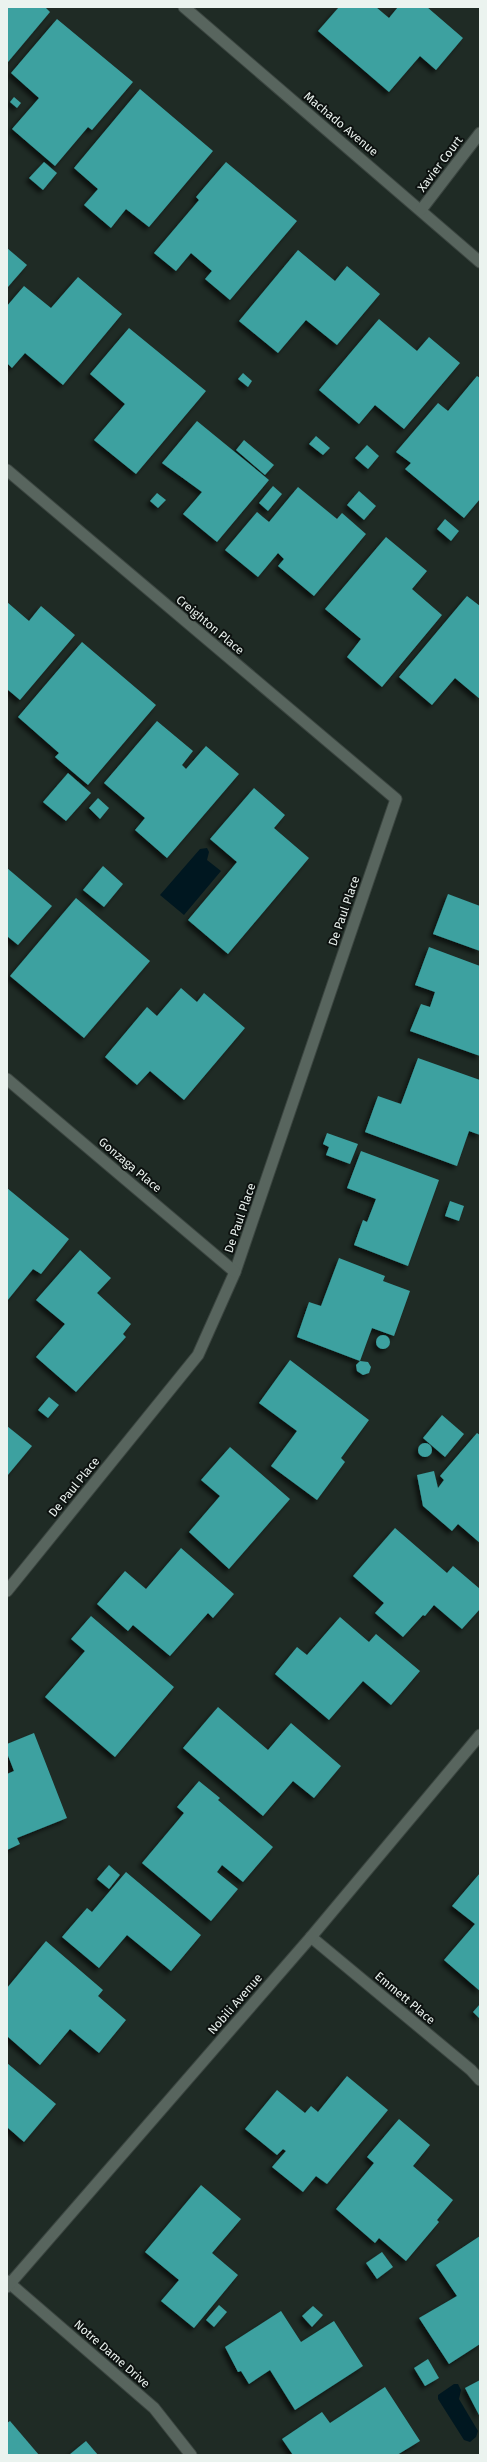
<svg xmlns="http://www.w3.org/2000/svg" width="487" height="2462" font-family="'Fira Sans',sans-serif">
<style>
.water{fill:#001720}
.building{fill:#3ca1a0;filter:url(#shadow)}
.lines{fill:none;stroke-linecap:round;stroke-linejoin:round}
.minor-casing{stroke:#3b4540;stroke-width:13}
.minor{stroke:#58655e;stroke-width:11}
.labels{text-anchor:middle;stroke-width:4;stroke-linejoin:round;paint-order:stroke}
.street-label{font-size:12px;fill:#ebf3ef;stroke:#0d1210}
</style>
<defs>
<filter id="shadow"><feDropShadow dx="-3.5" dy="3.5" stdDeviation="2" flood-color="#0009"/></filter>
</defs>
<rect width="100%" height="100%" fill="#1f2b25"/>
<g class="water">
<path d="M207,848L209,852L207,860L221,871L184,915L160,895L200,849Z"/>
<path d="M454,2384H458L461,2390L459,2399L478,2431L476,2437L470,2442L464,2440L438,2399V2395Z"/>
</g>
<g class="building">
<path d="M7,7H45L50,12L8,62Z"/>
<path d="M339,7H376L389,18L398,7H427L463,38L436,70L420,56L389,92L318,31Z"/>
<path d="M57,19L133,82L92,130L88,127L55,166L12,129L39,98L11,73Z"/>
<path d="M140,89L213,151L149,227L126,209L111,228L84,205L98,189L74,168Z"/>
<path d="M14,97L21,103L17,108L10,102Z"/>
<path d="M44,162L57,173L43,190L29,178Z"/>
<path d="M226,162L297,221L230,300L205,279L212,271L191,253L176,271L154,253L199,200L196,197Z"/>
<path d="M7,248L27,265L7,288Z"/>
<path d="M298,250L335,281L347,266L380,294L337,345L306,320L278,353L239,321Z"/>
<path d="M78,277L122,314L63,385L25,353L12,368L7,363V306L24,286L51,308Z"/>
<path d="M379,319L417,351L429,337L460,363L404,429L375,405L359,424L319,390Z"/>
<path d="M129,328L206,391L136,474L94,440L125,404L90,374Z"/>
<path d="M243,373L252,381L248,387L238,379Z"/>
<path d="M477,376L480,378V499L464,518L405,469L411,463L396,452L438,403L448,411Z"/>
<path d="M197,421L269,480L217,542L183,514L202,492L162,463Z"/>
<path d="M316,436L330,448L323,455L309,444Z"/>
<path d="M244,440L274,465L265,475L236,450Z"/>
<path d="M367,445L379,456L368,469L355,458Z"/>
<path d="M273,486L282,494L268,511L259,503Z"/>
<path d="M298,487L337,519L342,513L366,534L314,596L278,566L284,559L278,553L258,577L225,550L257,512L269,522Z"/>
<path d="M359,491L376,506L364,520L347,505Z"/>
<path d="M157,493L166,500L158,508L150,501Z"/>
<path d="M445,519L459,531L451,541L437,529Z"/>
<path d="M386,537L427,571L412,589L442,615L382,687L347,657L361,639L325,609Z"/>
<path d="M467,596L480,606V699L455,678L432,705L399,677Z"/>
<path d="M7,602L29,621L41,606L75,635L20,700L7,689Z"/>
<path d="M82,642L156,705L88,785L55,757L59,753L18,717Z"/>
<path d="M157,721L193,751L182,765L186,769L206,746L239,774L167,858L135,830L145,818L104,783Z"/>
<path d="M68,773L91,793L66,821L43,802Z"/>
<path d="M254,788L285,815L274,828L309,858L228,954L188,920L237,862L210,839Z"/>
<path d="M98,798L109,808L100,819L89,808Z"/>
<path d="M103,866L123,884L104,907L83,890Z"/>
<path d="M7,868L52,906L18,945L7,936Z"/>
<path d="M448,894L480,906V951L433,934Z"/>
<path d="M76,898L150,961L84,1038L10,976Z"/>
<path d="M429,947L480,966V1056L410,1031L421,1004L430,1007L435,992L415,985Z"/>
<path d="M181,988L197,1002L204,993L245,1028L184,1100L150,1071L137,1085L105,1057L147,1007L157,1016Z"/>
<path d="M418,1058L480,1080V1135L469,1131L457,1166L365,1132L378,1096L401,1104Z"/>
<path d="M327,1133L358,1144L350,1164L326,1155L329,1147L323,1144Z"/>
<path d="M361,1151L439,1180L408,1266L354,1245L363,1220L367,1222L376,1199L347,1188Z"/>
<path d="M7,1188L69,1239L41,1274L33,1269L7,1301Z"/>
<path d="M450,1201L464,1206L459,1221L445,1216Z"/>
<path d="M80,1250L111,1278L97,1293L131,1324L123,1334L126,1337L76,1392L36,1357L65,1324L36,1300Z"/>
<path d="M339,1258L385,1276L383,1281L410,1291L394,1336L372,1328L360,1361L368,1362L371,1367L369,1373L363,1375L357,1371L356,1365L360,1361L297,1337L309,1302L321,1306Z"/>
<circle cx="383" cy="1342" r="7"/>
<path d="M290,1360L369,1420L341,1458L345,1462L317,1500L271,1466L297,1431L259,1403Z"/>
<path d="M49,1397L59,1405L48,1418L38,1410Z"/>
<path d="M442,1415L464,1434L445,1457L423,1438Z"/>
<path d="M7,1426L32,1446L7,1476Z"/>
<path d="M477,1433L480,1435V1543L458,1524L452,1531L423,1506L417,1475L434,1471L438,1488L444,1480L440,1476Z"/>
<circle cx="425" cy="1450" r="7"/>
<path d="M230,1447L290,1499L229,1569L189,1532L220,1496L201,1480Z"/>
<path d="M395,1528L447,1573L453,1566L480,1589V1609L462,1629L434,1605L425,1616L423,1615L403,1637L375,1613L384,1603L353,1576Z"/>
<path d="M181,1548L234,1594L213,1618L208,1613L170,1656L133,1625L128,1631L97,1604L125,1571L146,1589Z"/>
<path d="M91,1616L174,1687L115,1757L45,1697L85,1651L71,1639Z"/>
<path d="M340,1617L369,1642L376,1634L420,1671L391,1705L363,1681L329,1720L275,1674L297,1647L307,1655Z"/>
<path d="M218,1707L268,1750L291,1723L341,1766L314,1798L293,1781L263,1816L183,1748Z"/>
<path d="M34,1733L67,1818L17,1838L20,1844L7,1850V1774L14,1771L7,1753V1744Z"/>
<path d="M199,1781L220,1798L218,1800L273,1847L243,1882L222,1865L217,1872L238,1889L211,1921L142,1863L184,1813L177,1807Z"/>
<path d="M109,1865L120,1875L109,1889L97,1879Z"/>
<path d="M126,1872L201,1935L171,1971L127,1935L99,1968L62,1937L87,1908L92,1912Z"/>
<path d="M480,1873V1991L444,1960L475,1924L452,1906Z"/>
<path d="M46,1941L103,1990L98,1996L126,2020L99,2053L70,2029L40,2065L7,2036V1988Z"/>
<path d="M480,2004V2019L473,2012Z"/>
<path d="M7,2063L56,2104L24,2142L7,2127Z"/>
<path d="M347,2076L388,2110L327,2184L316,2176L303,2192L272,2167L286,2151L283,2149L277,2155L245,2129L277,2090L305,2113L311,2106L318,2112Z"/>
<path d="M399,2119L430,2145L413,2166L453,2200L437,2220L439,2222L406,2261L379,2238L375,2243L336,2209L374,2163L367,2157Z"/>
<path d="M201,2185L241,2219L212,2253L238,2275L194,2328L161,2301L179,2280L145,2252Z"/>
<path d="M480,2236V2344L449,2364L419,2318L457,2296L436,2265Z"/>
<path d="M382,2252L393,2267L377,2279L366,2263Z"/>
<path d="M219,2305L227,2312L214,2327L206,2320Z"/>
<path d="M313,2306L323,2315L312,2327L302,2316Z"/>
<path d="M281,2311L301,2342L334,2321L363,2366L295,2410L270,2370L249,2384L241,2371L238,2372L225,2347Z"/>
<path d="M428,2359L439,2378L425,2386L414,2368Z"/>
<path d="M480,2380V2417L465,2388Z"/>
<path d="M385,2387L420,2441L397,2455H293L282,2439L322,2412L330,2423Z"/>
<path d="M10,2421L39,2455H7V2423Z"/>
<path d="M86,2441L98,2455H69Z"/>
</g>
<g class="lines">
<g class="minor-casing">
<g id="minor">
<path d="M184,7L480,262"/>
<path d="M421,210L480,133"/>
<path d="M7,470L396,799L235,1272L198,1355L7,1591"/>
<path d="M7,1079L235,1272"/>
<path d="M311,1937L471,2070L480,2080"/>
<path d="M7,2281L154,2408L191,2455"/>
<path d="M7,2287L311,1937L480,1735"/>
</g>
</g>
<use href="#minor" class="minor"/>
</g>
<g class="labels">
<g class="street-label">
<text transform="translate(341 124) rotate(40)" y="4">Machado Avenue</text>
<text transform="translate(440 164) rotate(-53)" y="4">Xavier Court</text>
<text transform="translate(210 625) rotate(40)" y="4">Creighton Place</text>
<text transform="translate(344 911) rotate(-71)" y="4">De Paul Place</text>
<text transform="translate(130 1165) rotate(40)" y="4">Gonzaga Place</text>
<text transform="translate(240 1218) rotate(-71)" y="4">De Paul Place</text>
<text transform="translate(74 1487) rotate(-51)" y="4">De Paul Place</text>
<text transform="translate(405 1998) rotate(40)" y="4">Emmett Place</text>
<text transform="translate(235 2004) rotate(-49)" y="4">Nobili Avenue</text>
<text transform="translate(112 2354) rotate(41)" y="4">Notre Dame Drive</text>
</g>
</g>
<rect width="487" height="2462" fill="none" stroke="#ebf3ef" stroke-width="16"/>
</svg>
